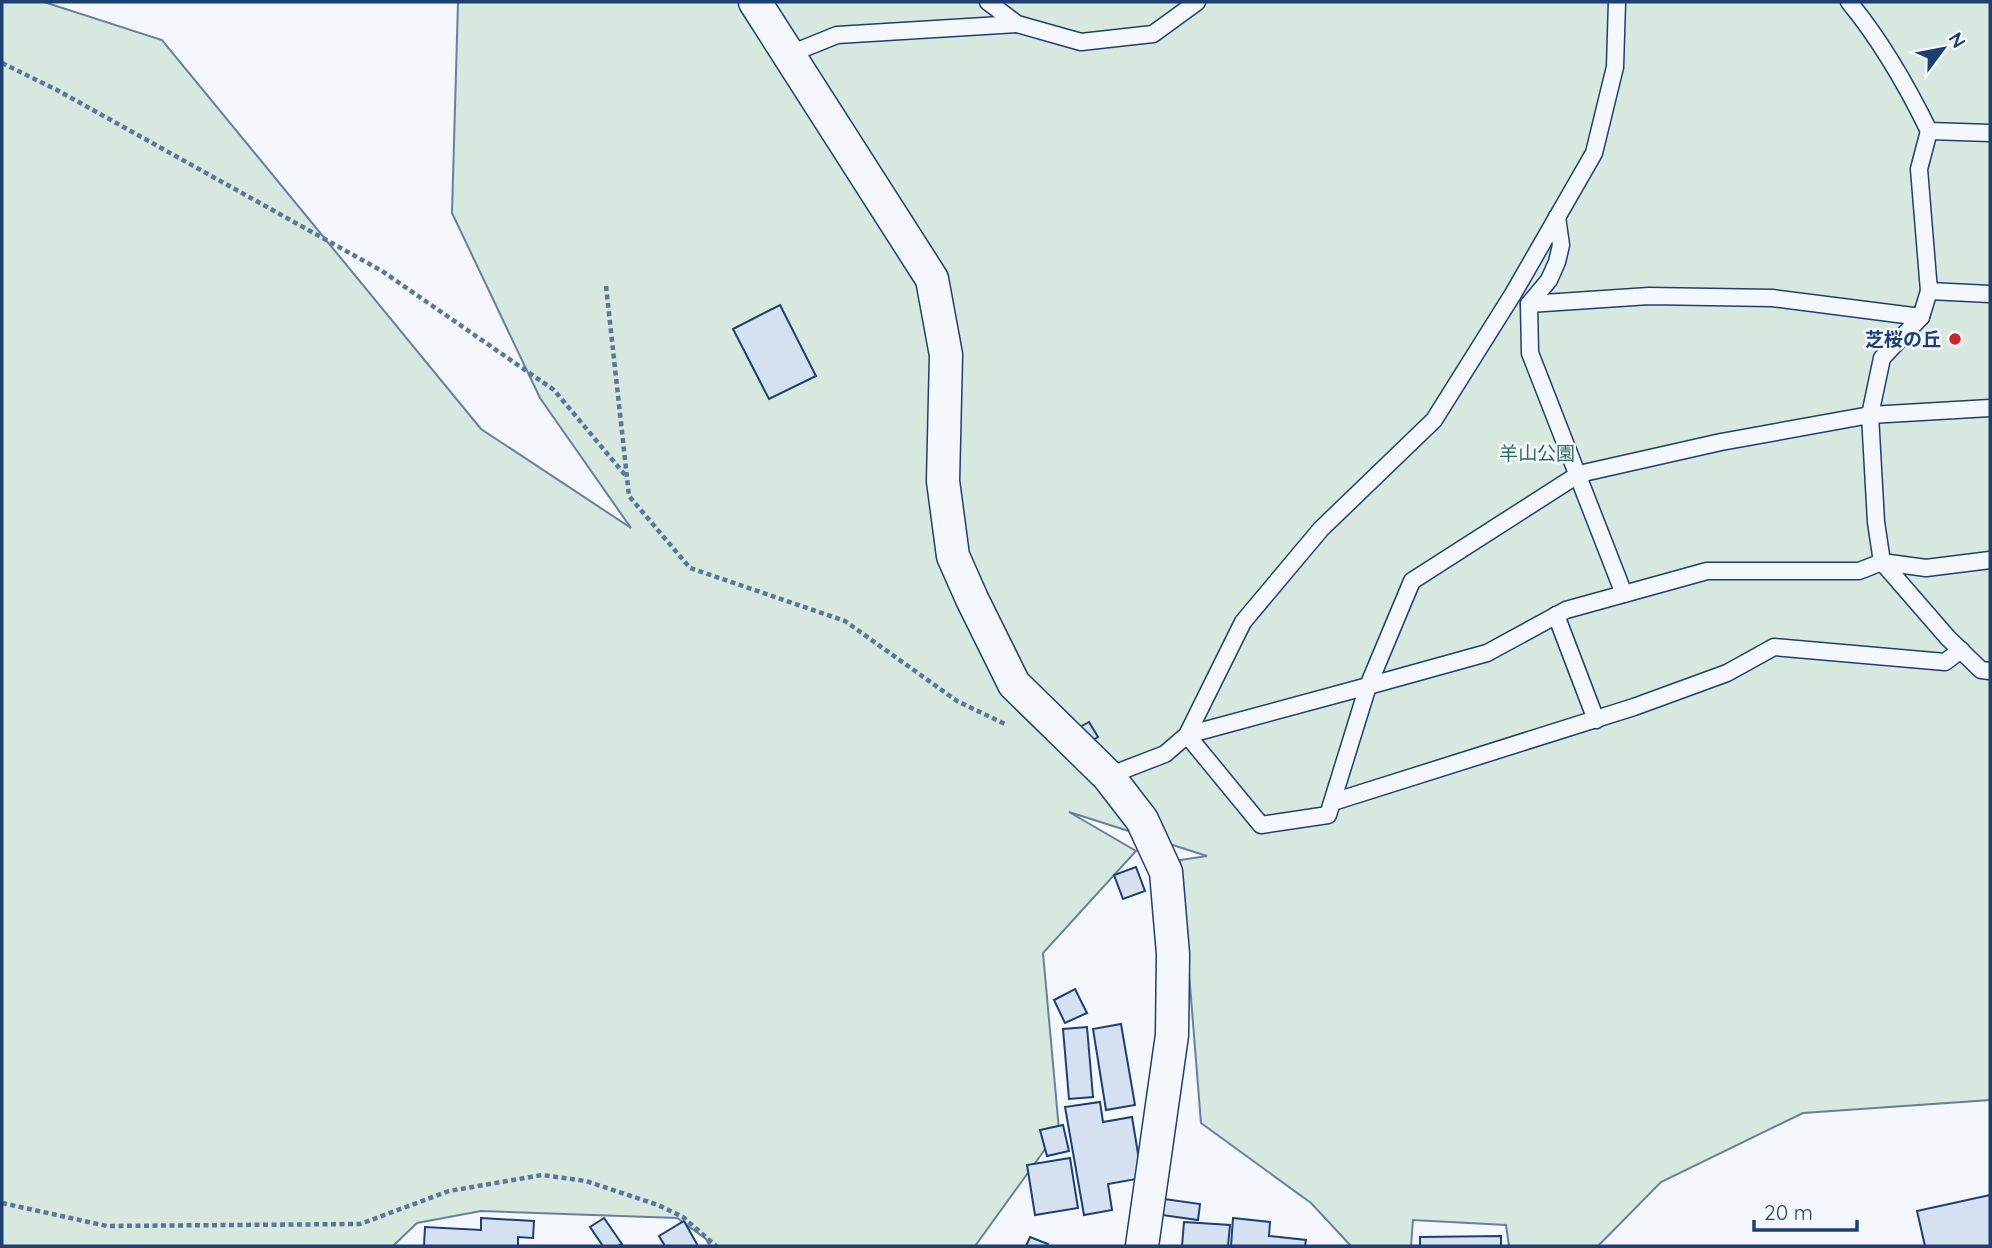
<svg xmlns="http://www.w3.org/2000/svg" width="1992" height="1248" font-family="Quicksand,'Noto Sans JP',sans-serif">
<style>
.green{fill:#d7e8df;stroke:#687fa3;stroke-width:2}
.building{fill:#d5e0f0;stroke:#1d3f73;stroke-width:2}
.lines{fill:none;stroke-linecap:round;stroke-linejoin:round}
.lane-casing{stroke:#1d3f73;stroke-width:19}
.street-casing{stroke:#1d3f73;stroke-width:35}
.path{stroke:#5e769c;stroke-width:4.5;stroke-dasharray:5 3.5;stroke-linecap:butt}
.lane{stroke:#f4f7fb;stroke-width:16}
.street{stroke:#f4f7fb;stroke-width:32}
.poi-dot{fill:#c62828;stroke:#f4f7fb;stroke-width:2.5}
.labels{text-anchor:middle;stroke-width:5;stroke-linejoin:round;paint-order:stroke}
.poi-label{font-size:19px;font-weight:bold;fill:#1d3f73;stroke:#f4f7fb;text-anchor:end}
.park-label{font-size:19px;fill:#2c6c60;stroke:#f4f7fb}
</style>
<rect width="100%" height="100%" fill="#f4f7fb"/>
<path class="green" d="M2,2H44L162,40L481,429L631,528L540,398L452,213L458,2H1990V1100L1803,1113L1661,1182L1598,1246H1509L1506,1225L1413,1220L1411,1246H1351L1311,1203L1201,1123L1180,860L1207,856L1069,812L1136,851L1043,953L1059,1130L975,1246H710L706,1239L677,1218L481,1211L417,1223L393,1246H2Z"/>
<g class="building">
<path d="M780,305L816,376L769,399L733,329Z"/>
<path d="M1089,722L1098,737L1090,742L1080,727Z"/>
<path d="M1136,867L1145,891L1123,899L1114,875Z"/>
<path d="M1075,989L1087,1013L1065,1023L1054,1000Z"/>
<path d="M1121,1024L1135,1105L1106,1110L1093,1029Z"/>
<path d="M1087,1027L1093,1097L1069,1099L1063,1029Z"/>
<path d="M1100,1102L1103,1122L1132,1117L1142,1178L1108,1184L1112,1210L1084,1215L1065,1107Z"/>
<path d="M1063,1125L1069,1151L1047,1156L1040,1130Z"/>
<path d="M1070,1158L1078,1208L1035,1215L1027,1165Z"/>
<path d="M1990,1195V1246H1925L1917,1211Z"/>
<path d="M1157,1198L1200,1204L1198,1220L1155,1214Z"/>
<path d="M481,1218L534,1221L533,1238L518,1237V1246H424L425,1227L481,1230Z"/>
<path d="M604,1218L622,1244L618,1246H603L590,1227Z"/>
<path d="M1233,1218L1270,1222L1269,1236L1306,1240L1305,1246H1231Z"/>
<path d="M684,1221L698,1246H665L659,1236Z"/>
<path d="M1184,1222L1230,1225L1228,1246H1182Z"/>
<path d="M1501,1236V1246H1420V1237Z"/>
<path d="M1030,1237L1048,1244L1047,1246H1026Z"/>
</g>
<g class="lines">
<g class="lane-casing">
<g id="lane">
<path d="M988,2L1017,24L1081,42L1153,34L1197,2"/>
<path d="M1849,2C1882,42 1906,84 1929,131L1990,133"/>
<path d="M790,54L837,35L1017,24"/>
<path d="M1929,131L1919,169L1929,291L1921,317L1882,358L1870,415L1876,522L1882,562L1948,638L1981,670L1990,671"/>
<path d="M1557,217L1561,245L1557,262L1549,280L1529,304L1530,353L1624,594"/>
<path d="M1929,291L1990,294"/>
<path d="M1529,304L1649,296L1772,298L1921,317"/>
<path d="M1556,615L1596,720"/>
<path d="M1368,686L1412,581L1579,474L1721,442L1870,415L1990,408"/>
<path d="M1368,686L1487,653L1566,610L1707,571H1859L1882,562L1926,568L1990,560"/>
<path d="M1368,686L1328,815L1261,825L1187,735Z"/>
<path d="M1108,776L1165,754L1187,735L1243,622L1321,529L1434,420L1513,294L1594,153L1615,67L1617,2"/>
<path d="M1333,802L1634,707L1727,673L1774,647L1945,662L1961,650"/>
</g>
</g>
<g class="street-casing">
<path id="street" d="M755,2L932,279L946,355L943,481L953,556L972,599L1014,684L1108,776L1142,820L1166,872L1173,954L1172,1035L1142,1246"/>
</g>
<g class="path">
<path d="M2,63L57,90L382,271L554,390L626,476"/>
<path d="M606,286L629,496L690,568L845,621L957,701L1007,725"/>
<path d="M2,1203L107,1226L360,1224L449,1191L542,1175L586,1181L658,1205L683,1217L716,1246"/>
</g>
<use href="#lane" class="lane"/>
<use href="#street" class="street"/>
</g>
<circle class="poi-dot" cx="1955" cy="339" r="7"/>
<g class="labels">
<g class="poi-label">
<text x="1941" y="346">芝桜の丘</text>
</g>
<g class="park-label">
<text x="1537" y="460">羊山公園</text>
</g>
</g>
<rect width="1992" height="1248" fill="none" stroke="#1d3f73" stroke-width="7"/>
<g transform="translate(1943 49) rotate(58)" stroke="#f4f7fb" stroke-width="5" paint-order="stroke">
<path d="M0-5L12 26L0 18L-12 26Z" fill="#1d3f73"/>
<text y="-10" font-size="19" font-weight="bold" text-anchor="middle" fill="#1d3f73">N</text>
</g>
<path d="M1754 1220v10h103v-10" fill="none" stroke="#1d3f73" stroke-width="3.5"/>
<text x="1764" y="1220" font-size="21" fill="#1d3f73" stroke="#f4f7fb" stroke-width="5" paint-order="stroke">20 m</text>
</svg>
